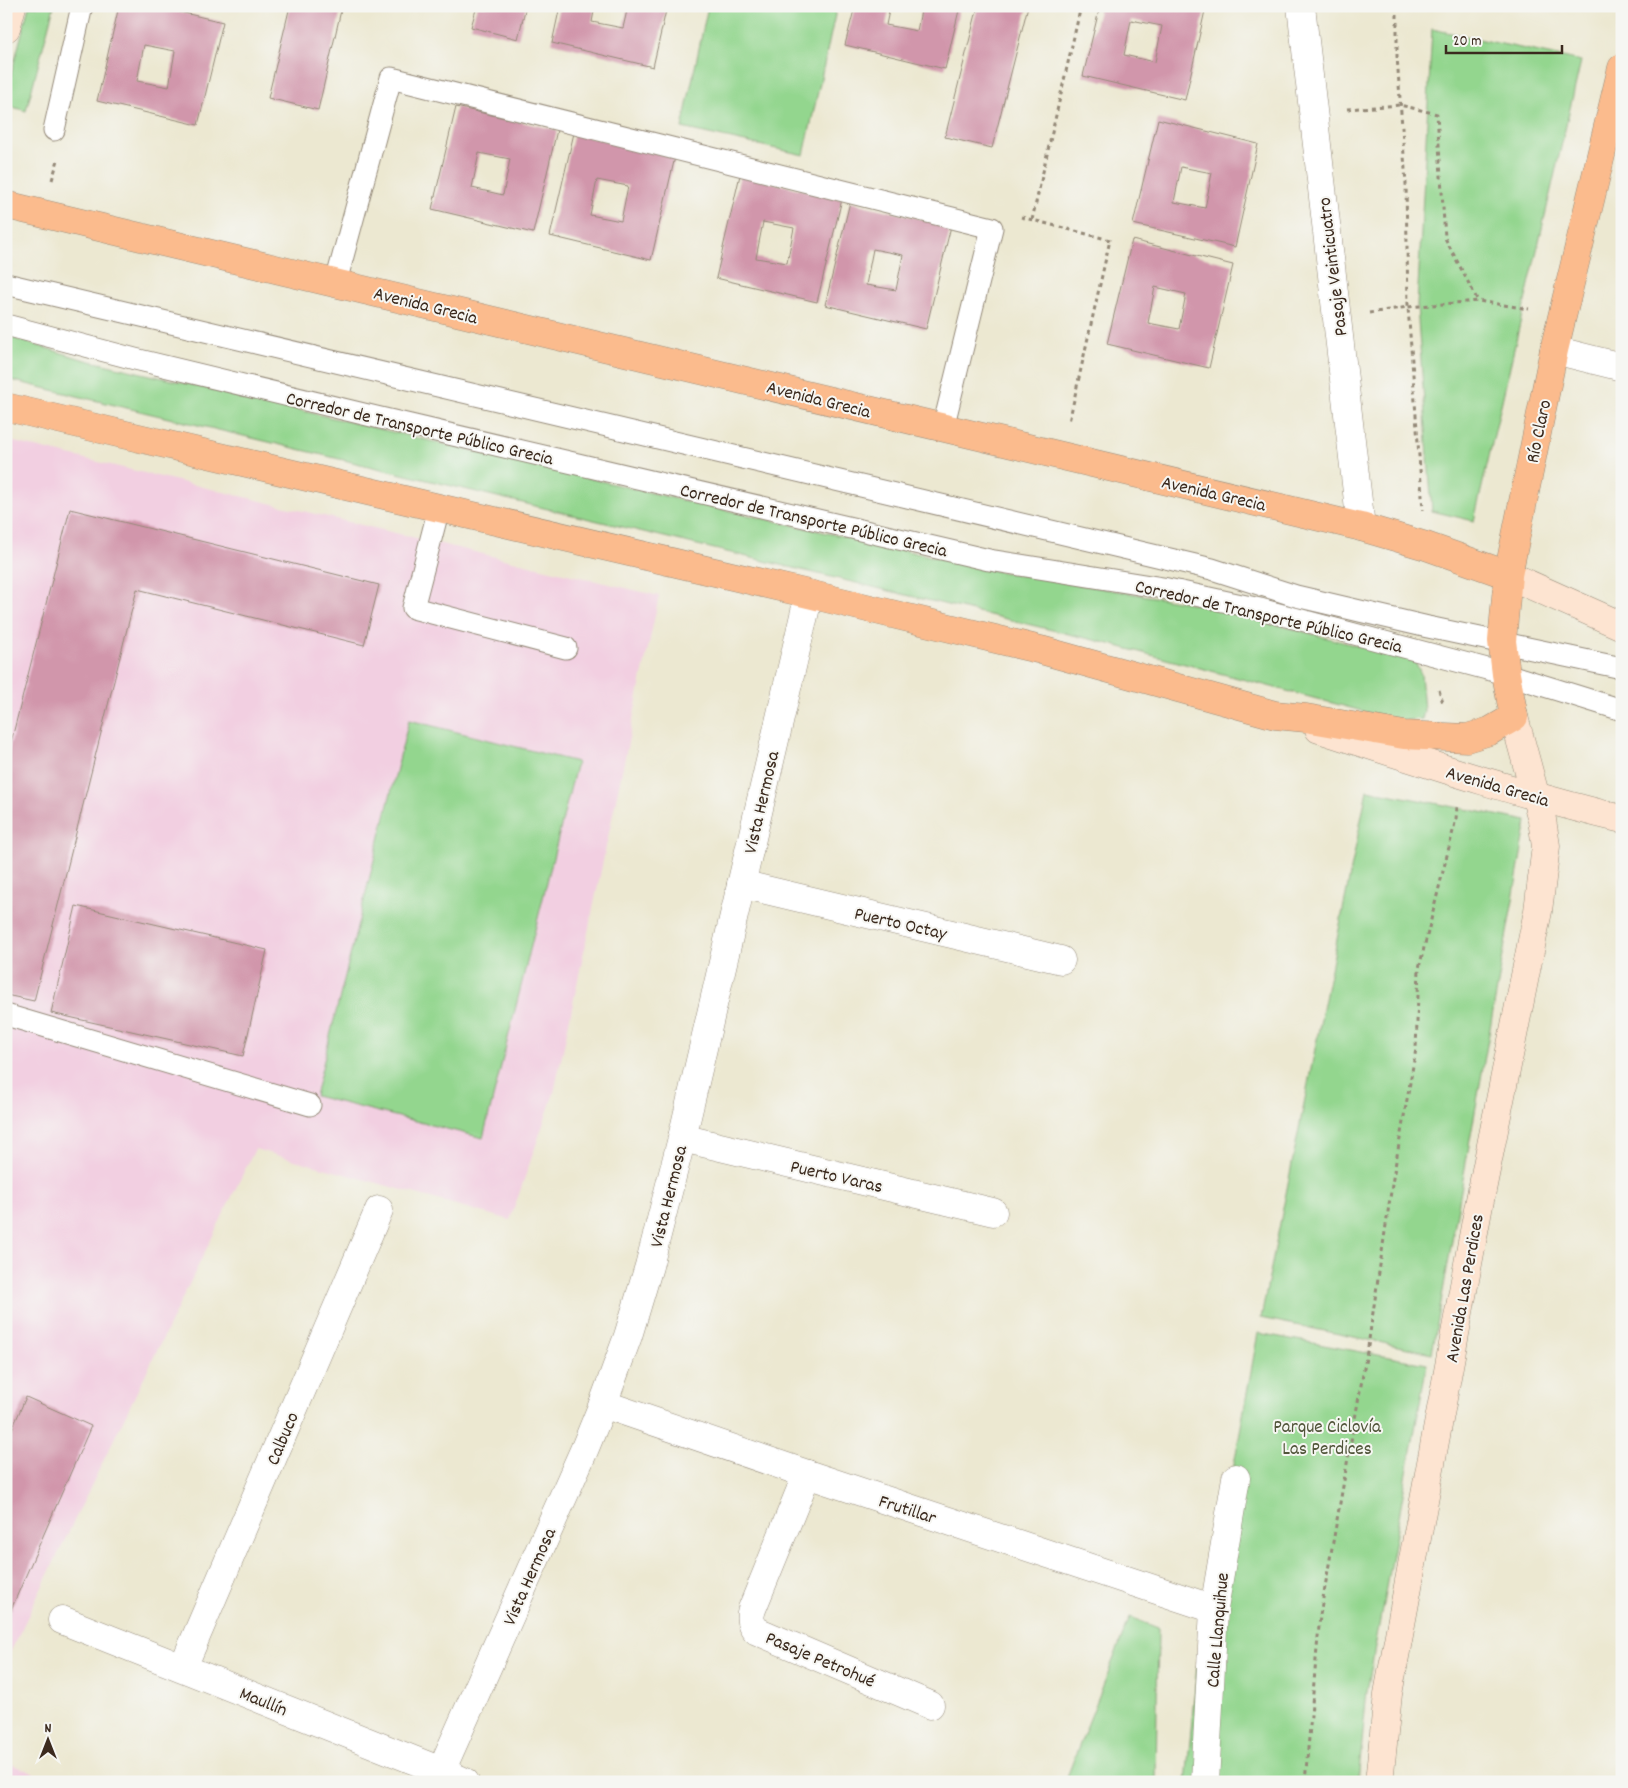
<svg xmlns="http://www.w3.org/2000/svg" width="1628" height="1788" font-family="Dekko,sans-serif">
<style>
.built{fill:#f2cfe1}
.green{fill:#93d68e;stroke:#678056}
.building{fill:#d196ab;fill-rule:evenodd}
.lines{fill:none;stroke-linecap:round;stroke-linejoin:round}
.lane-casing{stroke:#948978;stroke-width:23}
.street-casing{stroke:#948978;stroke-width:29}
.secondary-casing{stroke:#948978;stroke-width:29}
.primary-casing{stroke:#948978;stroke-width:29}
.path{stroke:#948978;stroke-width:3;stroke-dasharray:4 4;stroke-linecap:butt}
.lane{stroke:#fff;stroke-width:21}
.street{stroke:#fff;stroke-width:28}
.secondary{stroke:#fde4d1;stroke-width:28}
.primary{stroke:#fbbb8d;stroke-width:28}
.labels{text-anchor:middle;stroke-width:4;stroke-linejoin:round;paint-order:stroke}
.street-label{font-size:19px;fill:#3b2a1e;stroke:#f6f6f2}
.park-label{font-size:19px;fill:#51553a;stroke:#f6f6f2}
</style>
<rect width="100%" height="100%" fill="#f6f6f2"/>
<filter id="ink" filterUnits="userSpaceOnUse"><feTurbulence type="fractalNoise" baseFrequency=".02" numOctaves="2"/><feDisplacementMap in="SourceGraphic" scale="10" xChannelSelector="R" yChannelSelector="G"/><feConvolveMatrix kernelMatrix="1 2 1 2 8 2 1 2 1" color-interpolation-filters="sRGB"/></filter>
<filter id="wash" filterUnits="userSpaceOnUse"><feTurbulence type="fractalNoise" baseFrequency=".0096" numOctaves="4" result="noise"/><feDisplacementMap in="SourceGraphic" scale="20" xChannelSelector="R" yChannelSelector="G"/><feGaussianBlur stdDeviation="1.12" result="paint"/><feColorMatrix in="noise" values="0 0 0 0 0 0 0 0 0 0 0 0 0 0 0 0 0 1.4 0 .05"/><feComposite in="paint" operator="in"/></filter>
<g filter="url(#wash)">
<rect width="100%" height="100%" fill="#ece8d1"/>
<g class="built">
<path d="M6,440L659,596L554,1093L510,1220L255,1149L6,1661Z"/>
<path d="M6,1762L55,1782H6Z"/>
</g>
<g class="green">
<path d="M29,6H54L26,111L6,105V94Z"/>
<path d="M708,6H837L804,155L682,128Z"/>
<path d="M1432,29L1581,61L1474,521L1432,511L1417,306Z"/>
<path d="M6,336L82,359L690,502L996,571L1202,605L1415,661L1421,674L1424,711L1422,719L1400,721L1102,642L6,379Z"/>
<path d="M409,720L577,762L483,1138L315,1096Z"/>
<path d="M1367,790L1527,821L1432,1353L1261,1318Z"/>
<path d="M1258,1333L1427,1364L1367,1691L1358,1782H1186L1197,1667Z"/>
<path d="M1130,1617L1158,1628L1156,1782H1065Z"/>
</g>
<g id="blocks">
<g class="building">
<path d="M119,6H154L223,22L198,125L97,101ZM144,45L175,51L169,87L137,81Z"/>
<path d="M290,6H342L318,110L268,98Z"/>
<path d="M477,6H526L518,39L471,27Z"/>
<path d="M560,6H595L592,22L623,28L628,6H667L653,67L552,43Z"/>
<path d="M855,6H890L886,25L917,31L922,6H960L945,69L845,45Z"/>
<path d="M978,6H1028L992,148L945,137Z"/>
<path d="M1100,6H1206L1185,100L1083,76ZM1131,20L1162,26L1155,62L1124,55Z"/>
<path d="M456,107L557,130L533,233L432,209ZM479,153L510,159L503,195L472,188Z"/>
<path d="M1158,119L1258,144L1235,247L1133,224ZM1181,167L1212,173L1205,208L1174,202Z"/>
<path d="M574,133L675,157L651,260L550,236ZM597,180L628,186L621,221L590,215Z"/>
<path d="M740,175L842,199L817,302L716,278ZM763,222L794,228L787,263L756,258Z"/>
<path d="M850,202L951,226L926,329L825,305ZM873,249L903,255L896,290L866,285Z"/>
<path d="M1132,240L1233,265L1209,368L1107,344ZM1155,287L1186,294L1179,329L1148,323Z"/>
<path d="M70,509L379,585L364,645L137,589L34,1001L6,995V762Z"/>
<path d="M76,906L267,950L243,1056L51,1013Z"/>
<path d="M26,1397L91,1426L6,1621V1443Z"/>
</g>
</g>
</g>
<g filter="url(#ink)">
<use href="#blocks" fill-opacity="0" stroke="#948978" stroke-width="1"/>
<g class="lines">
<g class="lane-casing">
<g id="lane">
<path d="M54,130L82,6"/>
<path d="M336,282L391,78L992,228L943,428"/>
<path d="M6,284L1212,569L1296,596L1428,627L1622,668"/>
<path d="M6,325L135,359L376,417L989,560L1163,588L1260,609L1506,674L1622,710"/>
<path d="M439,508L413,608L566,648"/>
<path d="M6,1015L310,1105"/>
</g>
</g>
<g class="street-casing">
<g id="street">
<path d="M1301,6L1361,527"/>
<path d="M1554,350L1622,367"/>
<path d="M741,884L1061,960"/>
<path d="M682,1138L993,1212"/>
<path d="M603,1404L807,1474L1214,1609"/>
<path d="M807,1474L752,1609C749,1618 750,1624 757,1631L930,1705"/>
<path d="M62,1620L441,1771L465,1782"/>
<path d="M183,1667L379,1210"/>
<path d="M441,1771L585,1448L603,1404L628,1336L649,1266L682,1138L809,594"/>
<path d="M1205,1782L1214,1609L1236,1478"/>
</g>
</g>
<g class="secondary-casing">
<g id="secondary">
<path d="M6,28L12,6"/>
<path d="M1508,575L1622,626"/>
<path d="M1319,729C1419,761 1519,794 1622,819"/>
<path d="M1379,1782L1388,1694L1478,1210L1538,911L1546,846L1542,820L1514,717"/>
</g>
</g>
<g class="primary-casing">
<g id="primary">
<path d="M6,205L1361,527L1426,546L1508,575"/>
<path d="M6,407L809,594L1041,650L1275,715L1306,718L1404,735L1467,738L1490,731L1514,717L1506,674L1502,641L1508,575L1554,350L1622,68"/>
</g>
</g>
<g class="path">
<path d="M1397,6V56L1406,184L1408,307L1423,510"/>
<path d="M1347,109L1400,105L1437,114L1445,238L1478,301"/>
<path d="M52,180L58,160"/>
<path d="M1021,217L1110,240L1069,422"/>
<path d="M1032,220L1081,6"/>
<path d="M1369,313L1408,307L1478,301L1529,309"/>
<path d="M1439,690L1443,703"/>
<path d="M1305,1782L1320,1615L1368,1346L1393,1178L1416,1049L1419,968L1456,819L1457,807"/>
</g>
<use href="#lane" class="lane"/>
<use href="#street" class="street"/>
<use href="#secondary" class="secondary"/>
<use href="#primary" class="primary"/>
</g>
</g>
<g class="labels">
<g class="street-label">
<text transform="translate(1331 267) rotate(-97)" y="7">Pasaje Veinticuatro</text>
<text transform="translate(426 304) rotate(14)" y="7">Avenida Grecia</text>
<text transform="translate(819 398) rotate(14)" y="7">Avenida Grecia</text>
<text transform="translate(420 427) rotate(13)" y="7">Corredor de Transporte Público Grecia</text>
<text transform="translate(1537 431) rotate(-78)" y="7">Río Claro</text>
<text transform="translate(1214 492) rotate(13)" y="7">Avenida Grecia</text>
<text transform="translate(814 519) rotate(13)" y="7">Corredor de Transporte Público Grecia</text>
<text transform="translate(1269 615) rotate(13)" y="7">Corredor de Transporte Público Grecia</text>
<text transform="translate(1498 785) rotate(16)" y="7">Avenida Grecia</text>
<text transform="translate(760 802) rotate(-77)" y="7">Vista Hermosa</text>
<text transform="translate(901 922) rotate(13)" y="7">Puerto Octay</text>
<text transform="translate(837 1175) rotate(13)" y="7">Puerto Varas</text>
<text transform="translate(667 1196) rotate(-76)" y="7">Vista Hermosa</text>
<text transform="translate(1463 1288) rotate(-80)" y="7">Avenida Las Perdices</text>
<text transform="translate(281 1438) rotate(-67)" y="7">Calbuco</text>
<text transform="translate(908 1508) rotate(18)" y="7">Frutillar</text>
<text transform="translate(528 1576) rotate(-66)" y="7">Vista Hermosa</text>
<text transform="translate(1216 1630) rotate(-85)" y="7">Calle Llanquihue</text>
<text transform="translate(821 1658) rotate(23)" y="7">Pasaje Petrohué</text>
<text transform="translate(264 1700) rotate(22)" y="7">Maullín</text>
</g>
<g class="park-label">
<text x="1327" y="1432">Parque Ciclovía<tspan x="1327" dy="22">Las Perdices</tspan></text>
</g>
</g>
<rect width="1628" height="1788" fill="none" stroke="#f6f6f2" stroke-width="25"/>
<g transform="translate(48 1740)" stroke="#f6f6f2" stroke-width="4" paint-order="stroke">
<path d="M0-4L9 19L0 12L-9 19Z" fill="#3b2a1e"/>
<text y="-8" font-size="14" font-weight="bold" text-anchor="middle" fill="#3b2a1e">N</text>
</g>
<path d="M1446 45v8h116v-8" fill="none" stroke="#3b2a1e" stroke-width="2.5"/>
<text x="1453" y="45" font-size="15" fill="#3b2a1e" stroke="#f6f6f2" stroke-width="4" paint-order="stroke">20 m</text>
</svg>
